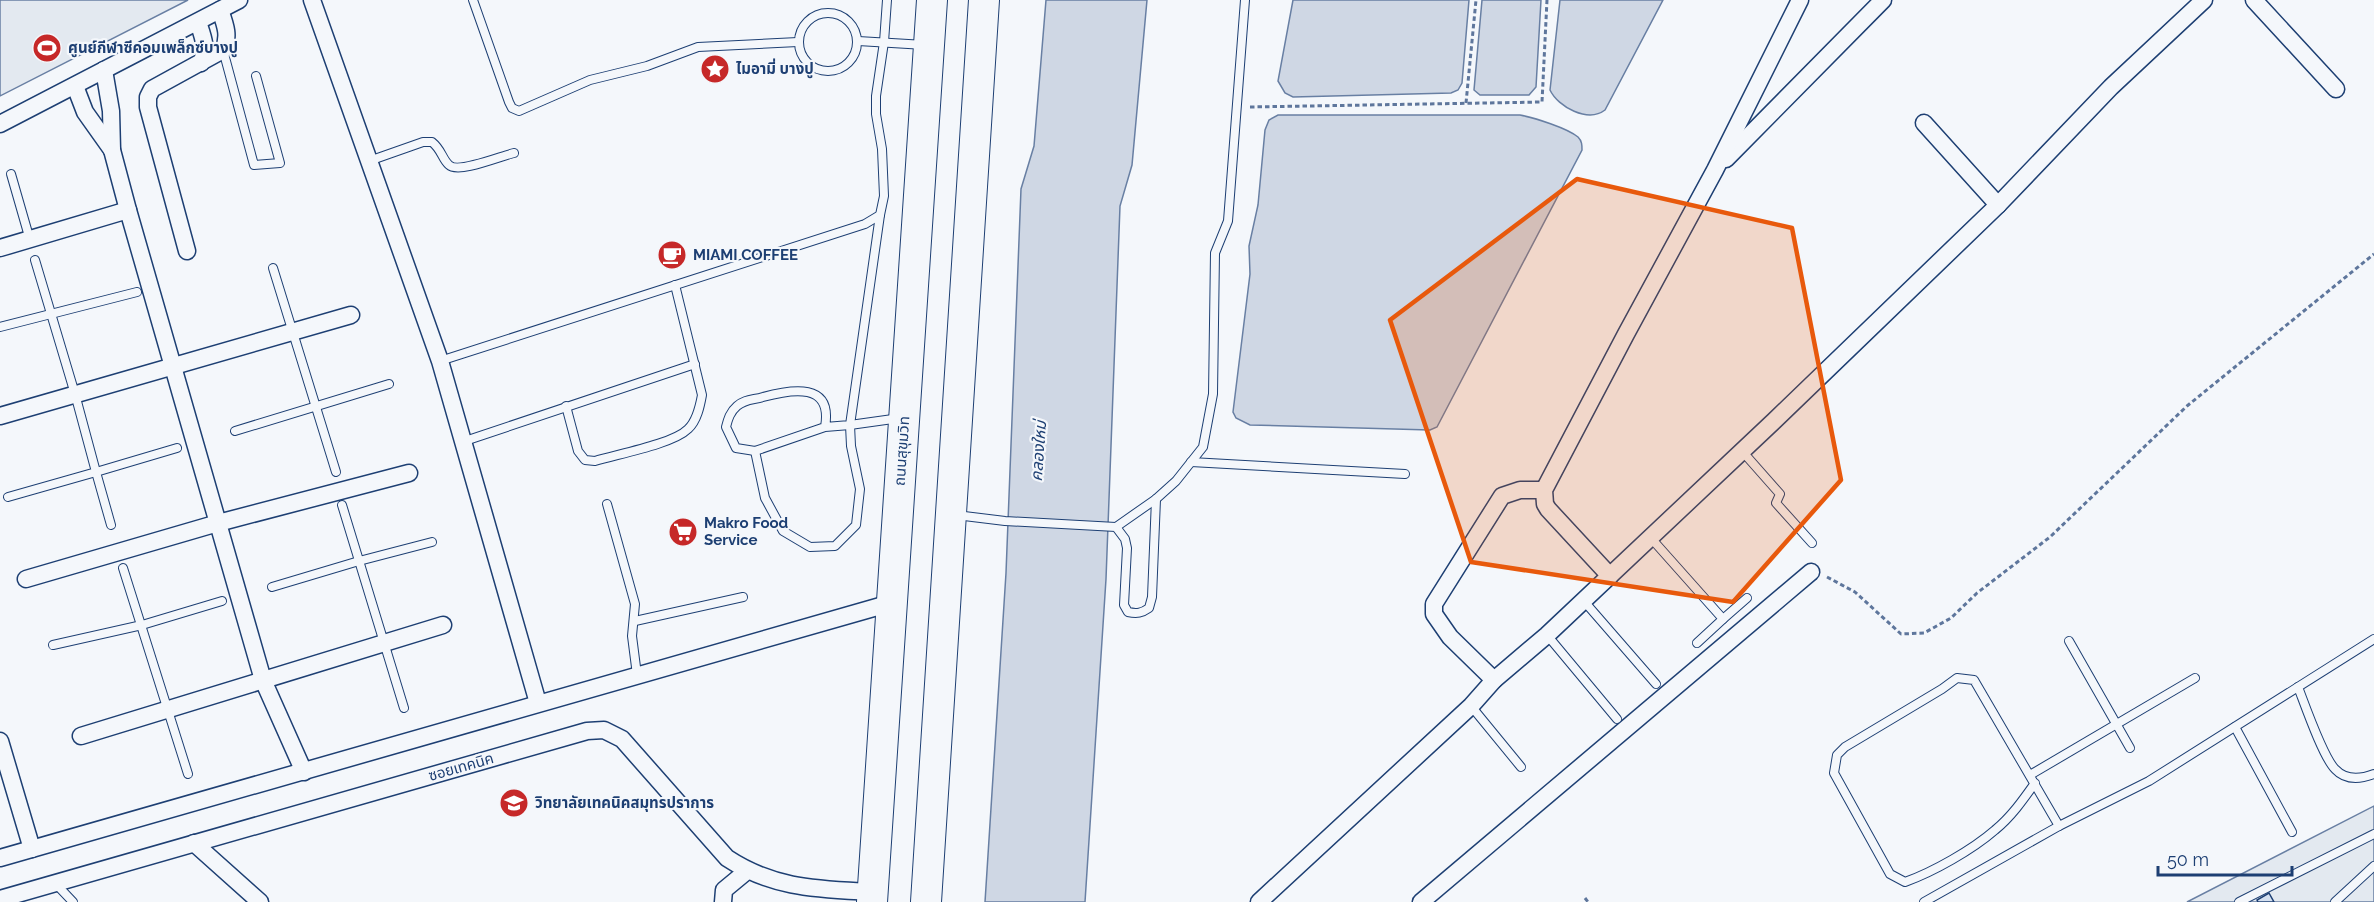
<svg xmlns="http://www.w3.org/2000/svg" width="2374" height="902" font-family="Raleway,'Noto Sans Thai',sans-serif">
<style>
.green{fill:#e3e9f0;stroke:#687fa3;stroke-width:1.5}
.water{fill:#cfd7e4;stroke:#687fa3;stroke-width:1.5}
.building{fill:#d5e0f0;stroke:#1d3f73;stroke-width:1.5}
.lines{fill:none;stroke-linecap:round;stroke-linejoin:round}
.lane-casing{stroke:#1d3f73;stroke-width:10}
.street-casing{stroke:#1d3f73;stroke-width:19}
.highway-casing{stroke:#1d3f73;stroke-width:32}
.path{stroke:#5e769c;stroke-width:3;stroke-dasharray:4.5 3;stroke-linecap:butt}
.lane{stroke:#f4f7fb;stroke-width:8}
.street{stroke:#f4f7fb;stroke-width:16}
.highway{stroke:#f4f7fb;stroke-width:30}
.marked{fill:#e8590c;fill-opacity:0.2;stroke:#e8590c;stroke-width:4.5;stroke-linejoin:round}
.labels{text-anchor:middle;stroke-width:4.5;stroke-linejoin:round;paint-order:stroke}
.poi-label{font-size:15px;font-weight:bold;fill:#1d3f73;stroke:#f4f7fb;text-anchor:start}
.street-label{font-size:15px;fill:#1d3f73;stroke:#f4f7fb}
.water-label{font-size:16px;font-style:italic;fill:#1d3f73;stroke:#f4f7fb}
</style>
<rect width="100%" height="100%" fill="#f4f7fb"/>
<g class="green">
<path d="M0,0H188L0,96Z"/>
<path d="M2374,806V902H2187Z"/>
</g>
<g class="water">
<path d="M1046,0H1147L1132,165L1120,206L1106,579L1085,902H985L1006,573L1021,189L1034,146Z"/>
<path d="M1293,0H1469L1462,83L1458,90L1451,93L1293,97L1285,93L1278,81Z"/>
<path d="M1482,0H1541L1536,87L1529,95H1480L1474,90Z"/>
<path d="M1560,0H1663L1605,110C1588,123 1558,107 1550,90Z"/>
<path d="M1278,115H1520C1535,118 1567,128 1578,137C1582,141 1582,145 1582,150L1437,427L1430,430L1250,425L1236,418L1233,412L1250,274L1249,246L1258,205L1265,130L1269,120Z"/>
</g>
<path class="building" d="M2269,893L2274,902H2258L2257,900Z"/>
<g class="lines">
<g class="lane-casing">
<g id="lane">
<path d="M473,0L509,102L512,108L519,111L590,80L647,66L698,47L798,42"/>
<circle cx="828" cy="42" r="29"/>
<path d="M858,41L925,45"/>
<path d="M223,50L254,165L280,163L256,76"/>
<path d="M369,161L423,142H432C442,150 442,159 449,165C458,174 501,156 514,153"/>
<path d="M11,174L30,240"/>
<path d="M273,268L336,472"/>
<path d="M0,327L137,292"/>
<path d="M440,361L865,224L880,215L884,196L882,149L876,114V96L884,42L887,0"/>
<path d="M566,406L578,451L585,460L595,461C618,454 673,444 688,429C697,421 700,406 702,395L675,285"/>
<path d="M825,427C833,382 792,389 763,397C753,400 745,399 737,406C730,412 728,419 726,427L736,448L755,451L825,427L850,425L880,215"/>
<path d="M235,431L389,384"/>
<path d="M462,442L695,364"/>
<path d="M755,451L765,498L783,531L810,547L835,546L856,525L860,489L851,446L850,425L900,418"/>
<path d="M1742,451L1780,494L1776,503L1812,543"/>
<path d="M1191,462L1405,474"/>
<path d="M8,497L96,472L75,394L35,260"/>
<path d="M607,504L635,604L632,636L637,675"/>
<path d="M342,505L404,708"/>
<path d="M956,515L1005,521L1116,527L1125,539L1127,548L1124,605L1128,612C1137,614 1142,613 1149,608L1152,597L1156,499"/>
<path d="M111,525L96,472L177,448"/>
<path d="M1116,527L1156,499L1176,481L1203,447L1213,394L1215,253L1228,221L1245,0"/>
<path d="M1650,537L1723,619L1697,643"/>
<path d="M123,568L188,774"/>
<path d="M272,587L359,561L432,542"/>
<path d="M1583,600L1656,684"/>
<path d="M1723,619L1747,598"/>
<path d="M635,621L743,597"/>
<path d="M1547,635L1617,719"/>
<path d="M2069,641L2130,748"/>
<path d="M53,645L142,625L222,601"/>
<path d="M2298,687C2305,705 2323,757 2335,769C2346,781 2361,779 2374,774"/>
<path d="M1471,706L1521,767"/>
<path d="M2235,727L2292,832"/>
<path d="M2030,775L2195,678"/>
<path d="M2035,783C2023,800 2011,817 1995,830C1972,850 1933,872 1905,882L1890,874L1834,773L1837,755L1845,747L1942,689L1957,678L1974,680L2059,826"/>
<path d="M55,883L73,902"/>
<path d="M1924,902L2059,826L2149,781L2374,639"/>
<path d="M2239,902L2374,834"/>
<path d="M2335,902L2374,866"/>
</g>
</g>
<g class="street-casing">
<g id="street">
<path d="M312,0L440,361L538,703"/>
<path d="M2254,0L2336,89"/>
<path d="M198,22C203,37 208,48 201,63"/>
<path d="M104,70L111,111L112,150L128,210L263,680L304,772"/>
<path d="M75,86L85,112L112,150"/>
<path d="M1924,123L1998,205"/>
<path d="M0,124L239,0"/>
<path d="M1726,159L1883,0"/>
<path d="M0,248L128,210"/>
<path d="M187,251L148,107V97L152,89L223,50C230,36 225,24 220,10"/>
<path d="M0,416L351,315"/>
<path d="M1610,576L1548,509L1545,504L1544,490L1626,334L1715,170L1800,0"/>
<path d="M26,579L218,523L409,473"/>
<path d="M1494,680L1450,637L1434,614V604L1502,496L1520,490H1544"/>
<path d="M81,736L443,625"/>
<path d="M0,741L32,849"/>
<path d="M194,843L260,902"/>
<path d="M0,858L891,603"/>
<path d="M0,899L587,731L604,730L622,739L727,858C774,889 818,889 872,892"/>
<path d="M723,902L724,890L747,871"/>
<path d="M1259,902L1471,706L1494,680L1547,635L1774,421L1998,205L2111,87L2204,0"/>
<path d="M1421,902L1811,572"/>
</g>
</g>
<g class="highway-casing">
<g id="highway">
<path d="M872,902L932,0"/>
<path d="M926,902L984,0"/>
</g>
</g>
<g class="path">
<path d="M1466,103L1476,0"/>
<path d="M1250,107L1542,102L1547,0"/>
<path d="M1827,577L1855,592L1901,634L1924,633L1951,618L1977,593L2050,537L2187,406L2374,254"/>
<path d="M1585,898L1588,902"/>
</g>
<use href="#lane" class="lane"/>
<use href="#street" class="street"/>
<use href="#highway" class="highway"/>
</g>
<path class="marked" d="M1577,179L1792,228L1841,480L1733,602L1471,562L1390,320Z"/>
<defs>
<g id="stadium-disc" transform="scale(1.5)"><circle r="9.5" fill="#c62828" stroke="#f4f7fb"/><path d="M0-5a6.5 5 0 1 0 0 10a6.5 5 0 1 0 0-10ZM-3.5-1.8h7v3.6h-7Z" fill="#fff"/></g>
<g id="sight-disc" transform="scale(1.5)"><circle r="9.5" fill="#c62828" stroke="#f4f7fb"/><path d="M0-6L1.8-2.2L6-1.7L2.9 1.2L3.7 5.4L0 3.3L-3.7 5.4L-2.9 1.2L-6-1.7L-1.8-2.2Z" fill="#fff"/></g>
<g id="cafe-disc" transform="scale(1.5)"><circle r="9.5" fill="#c62828" stroke="#f4f7fb"/><path d="M-5.5-4.5H6V0H3Q3 3.5 0 3.5H-2.5Q-5.5 3.5-5.5 0ZM3-3.2v2h1.7v-2ZM-6 4.5H4V6H-6Z" fill="#fff"/></g>
<g id="supermarket-disc" transform="scale(1.5)"><circle r="9.5" fill="#c62828" stroke="#f4f7fb"/><path d="M-6-5.5h2.5l.6 2H6L4.5 2H-2.5L-4.4-4H-6ZM-1.5 3.2a1.3 1.3 0 1 0 .1 0ZM3 3.2a1.3 1.3 0 1 0 .1 0Z" fill="#fff"/></g>
<g id="university-disc" transform="scale(1.5)"><circle r="9.5" fill="#c62828" stroke="#f4f7fb"/><path d="M0-5L7-2L0 1L-7-2ZM-4 1L0 2.5L4 1V4Q0 6-4 4Z" fill="#fff"/></g>
</defs>
<g fill-rule="evenodd">
<use href="#stadium-disc" x="47" y="48"/>
<use href="#sight-disc" x="715" y="69"/>
<use href="#cafe-disc" x="672" y="255"/>
<use href="#supermarket-disc" x="683" y="532"/>
<use href="#university-disc" x="514" y="803"/>
</g>
<g class="labels">
<g class="poi-label">
<text x="68" y="53">ศูนย์กีฬาซีคอมเพล็กซ์บางปู</text>
<text x="736" y="74">ไมอามี่ บางปู</text>
<text x="693" y="260">MIAMI COFFEE</text>
<text x="704" y="528">Makro Food<tspan x="704" dy="17">Service</tspan></text>
<text x="535" y="808">วิทยาลัยเทคนิคสมุทรปราการ</text>
</g>
<g class="street-label">
<text transform="translate(902 451) rotate(-86)" y="5">ถนนสุขุมวิท</text>
<text transform="translate(461 767) rotate(-16)" y="5">ซอยเทคนิค</text>
</g>
<g class="water-label">
<text transform="translate(1038 451) rotate(-86)" y="6">คลองใหม่</text>
</g>
</g>
<path d="M2158 866v9h134v-9" fill="none" stroke="#1d3f73" stroke-width="3"/>
<text x="2167" y="866" font-size="18" fill="#1d3f73" stroke="#f4f7fb" stroke-width="4.5" paint-order="stroke">50 m</text>
</svg>
